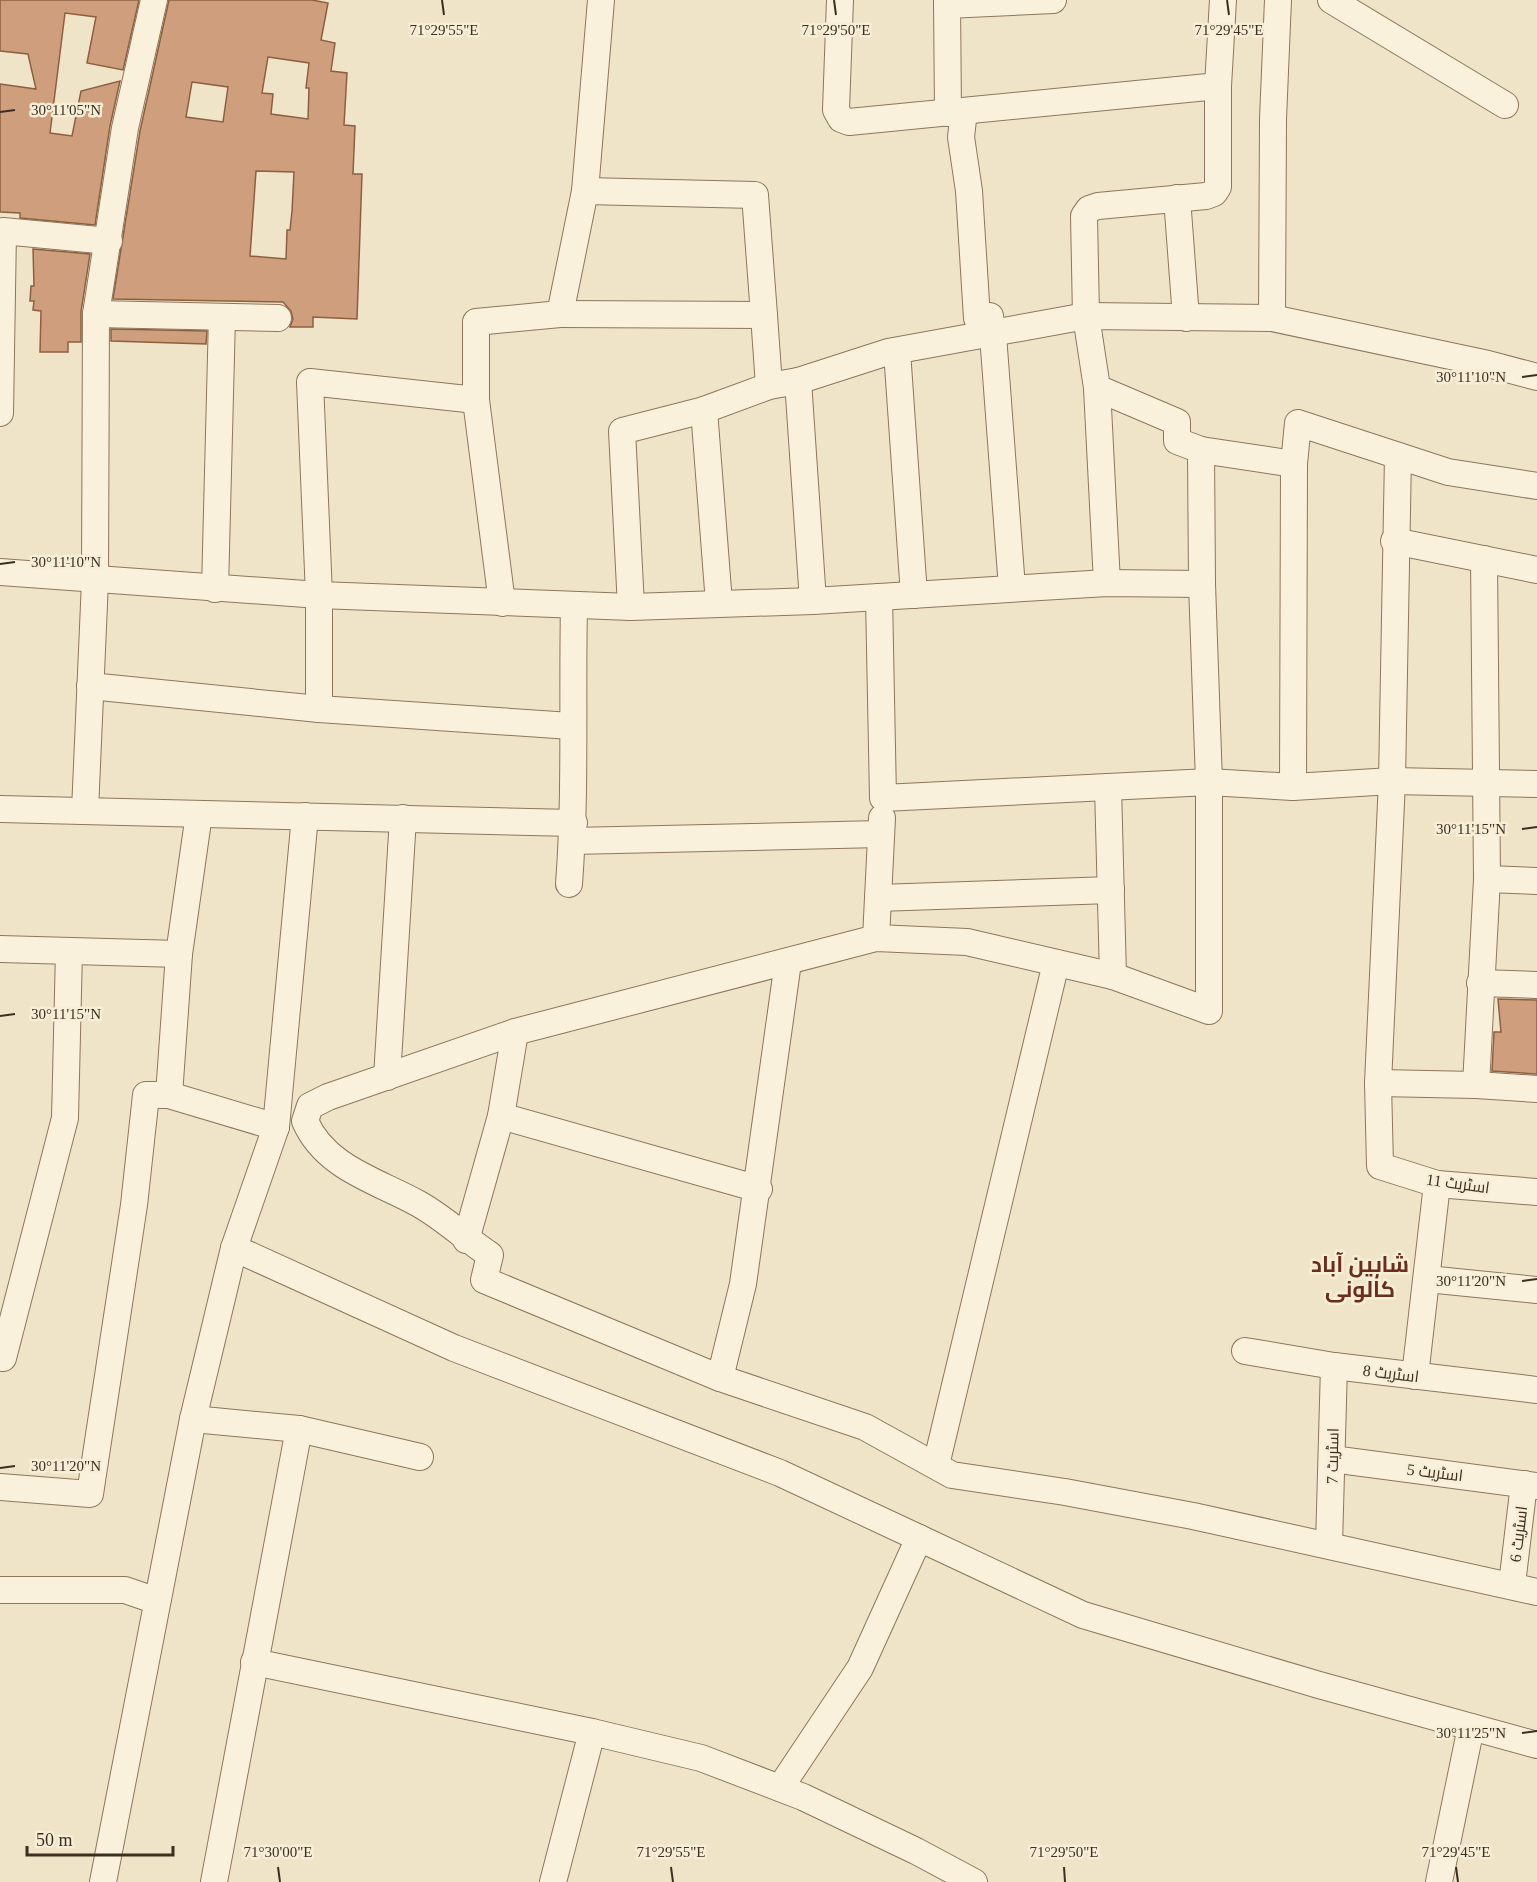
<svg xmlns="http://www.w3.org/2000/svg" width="1537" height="1882" font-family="'Times New Roman',Cairo,serif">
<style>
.building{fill:#cf9f7d;stroke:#8d5f41;stroke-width:1.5;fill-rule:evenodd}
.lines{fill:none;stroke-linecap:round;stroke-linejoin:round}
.minor-casing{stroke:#8d765c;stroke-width:28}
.minor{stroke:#faf1dc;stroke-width:26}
.ticks{fill:none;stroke:#3d2e20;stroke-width:2}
.labels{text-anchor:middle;stroke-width:5;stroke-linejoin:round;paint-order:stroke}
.street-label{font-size:16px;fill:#3d2e20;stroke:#f7eed8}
.district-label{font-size:22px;font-weight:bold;fill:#6b2e1e;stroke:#f7eed8}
.ticks-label{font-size:15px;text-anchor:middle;fill:#3d2e20;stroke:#f7eed8;stroke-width:5;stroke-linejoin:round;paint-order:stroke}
</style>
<rect width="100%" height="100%" fill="#f0e4c8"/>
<g class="building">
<path d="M0,0H139L123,70L87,63L96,17L65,13L50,133L72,136L81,91L120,81L110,126L95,225L20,218V213L0,212V84L36,89L28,54L0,51Z"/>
<path d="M169,0H312L328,3L321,40L335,43L331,71L347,73L344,125L355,126L353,174H362L357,319L313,317V327H290L293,319L291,311L283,302L113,299L140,131ZM268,57L309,63L306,88H309L308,119L271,114L273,94L262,93ZM192,82L228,87L223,122L186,117ZM256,171L294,172L292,211L290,230H287L286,259L250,256Z"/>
<path d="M33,249L90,254L81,312V342H68V352H40L41,311L33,310L34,301H30L31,286H34Z"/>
<path d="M111,329L207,331L206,344L111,341Z"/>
<path d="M1498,999L1537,1000V1074L1492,1071L1494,1032H1501Z"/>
</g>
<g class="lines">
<g class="minor-casing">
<g id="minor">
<path d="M840,0L836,110L841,119L849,122L1218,86"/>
<path d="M947,0L948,113"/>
<path d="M1223,0L1218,86V187L1214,193L1206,196L1098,206L1089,209L1084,216L1086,316L1097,388L1177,422V441L1201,450L1294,464"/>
<path d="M1331,0L1505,105"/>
<path d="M947,5L1053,0"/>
<path d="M964,111L961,137L969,191L977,318L990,316L993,335L1012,588"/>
<path d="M1177,198L1186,318"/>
<path d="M96,314L278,318"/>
<path d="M560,314L764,315L755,195L585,191"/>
<path d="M764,315L769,386"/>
<path d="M1272,318L1273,119L1278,0"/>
<path d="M897,351L914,595"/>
<path d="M798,381L813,601"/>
<path d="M1097,388L1107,583"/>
<path d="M704,410L719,603"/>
<path d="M0,413L3,231L109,241"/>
<path d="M1398,456L1392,781L1378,1083L1380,1166L1437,1184L1537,1192"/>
<path d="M1394,541L1537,570"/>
<path d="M0,572L319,595L631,607L813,601L1107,583L1202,584"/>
<path d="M215,589L222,317"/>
<path d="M879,597L883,798L1209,782L1293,787L1392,781L1537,784"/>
<path d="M502,603L476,400V322L560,314L585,191L601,0"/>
<path d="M631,607L622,431L704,410L769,386L798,381L888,352L1086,316L1272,318L1488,364L1537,377"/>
<path d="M90,686L319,709L571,726"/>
<path d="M319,709V595L310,382L476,400"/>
<path d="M1108,787L1113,976"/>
<path d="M1293,787L1294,464L1298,423L1448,472L1537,486"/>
<path d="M0,809L574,823"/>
<path d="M85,811L95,581L96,314L125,128L154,0"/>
<path d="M572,841L881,834"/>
<path d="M1487,879L1537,881"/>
<path d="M569,884C576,792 572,698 574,605"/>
<path d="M878,898L1111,890"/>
<path d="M876,938L882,818"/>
<path d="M0,949L179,954"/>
<path d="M788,962L743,1284L720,1378L484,1280L490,1255C466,1239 444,1218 419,1204C378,1181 325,1168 305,1121L310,1106L328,1097L515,1032L876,938L967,942L1113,976L1209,1011V782L1202,584L1201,450"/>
<path d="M1480,983L1537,985"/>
<path d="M387,1077L403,818"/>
<path d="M1378,1083L1476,1085L1537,1089"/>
<path d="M1476,1085L1487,879L1484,559"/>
<path d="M169,1095L179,954L199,814"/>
<path d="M501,1116L759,1189"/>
<path d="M276,1127L305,816"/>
<path d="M466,1240L501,1116L515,1032"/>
<path d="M234,1248L454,1348L780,1473L919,1538L860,1668L780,1788"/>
<path d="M1427,1279L1537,1290"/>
<path d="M1245,1351L1334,1366L1537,1390"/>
<path d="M0,1357L3,1358L65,1118L69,951"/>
<path d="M1415,1376L1437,1184"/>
<path d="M720,1378L865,1427L952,1475L1065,1492L1193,1516L1537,1592"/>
<path d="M193,1419L299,1429L420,1457"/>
<path d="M1332,1459L1537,1486"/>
<path d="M936,1465L1056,963"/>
<path d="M0,1487L90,1494L134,1205L146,1095H169L276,1127L234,1248L193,1419L103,1882"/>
<path d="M919,1538L1083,1615L1319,1685L1537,1745"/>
<path d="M1329,1545L1334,1366"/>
<path d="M1512,1584L1524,1484"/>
<path d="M0,1590H125L157,1601"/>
<path d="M254,1662L592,1732L701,1758L803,1797L916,1851L974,1882"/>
<path d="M214,1882L299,1429"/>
<path d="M553,1882L592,1732"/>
<path d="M1439,1882L1471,1727"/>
</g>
</g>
<use href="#minor" class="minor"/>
</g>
<path class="ticks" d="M442,0L444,15M834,0L836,15M1227,0L1229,15M0,112L15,110M1522,377L1537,375M0,564L15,562M1522,829L1537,827M0,1016L15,1014M1522,1281L1537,1279M0,1468L15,1466M1522,1733L1537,1731M278,1867L280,1882M671,1867L673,1882M1064,1867L1065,1882M1456,1867L1458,1882"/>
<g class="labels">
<g class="street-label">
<text transform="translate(1458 1183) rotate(8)" y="6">اسٹریٹ 11</text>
<text transform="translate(1391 1373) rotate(7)" y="6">اسٹریٹ 8</text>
<text transform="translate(1332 1456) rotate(-89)" y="6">اسٹریٹ 7</text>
<text transform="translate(1435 1472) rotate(7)" y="6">اسٹریٹ 5</text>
<text transform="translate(1518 1534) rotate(-83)" y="6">اسٹریٹ 6</text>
</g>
<g class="district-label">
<text x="1360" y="1272">شاہین آباد<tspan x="1360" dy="25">کالونی</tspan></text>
</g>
</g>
<g class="ticks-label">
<text x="444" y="35">71°29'55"E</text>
<text x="836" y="35">71°29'50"E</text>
<text x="1229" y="35">71°29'45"E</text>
<text x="66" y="115">30°11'05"N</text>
<text x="1471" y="382">30°11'10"N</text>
<text x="66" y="567">30°11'10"N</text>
<text x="1471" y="834">30°11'15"N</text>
<text x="66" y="1019">30°11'15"N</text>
<text x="1471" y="1286">30°11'20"N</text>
<text x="66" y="1471">30°11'20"N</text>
<text x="1471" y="1738">30°11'25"N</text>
<text x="278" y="1857">71°30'00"E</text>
<text x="671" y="1857">71°29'55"E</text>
<text x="1064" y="1857">71°29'50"E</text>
<text x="1456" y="1857">71°29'45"E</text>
</g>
<path d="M27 1846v9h146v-9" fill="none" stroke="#3d2e20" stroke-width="3"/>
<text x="36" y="1846" font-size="18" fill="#3d2e20" stroke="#f7eed8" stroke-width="4.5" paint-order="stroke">50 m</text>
</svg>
